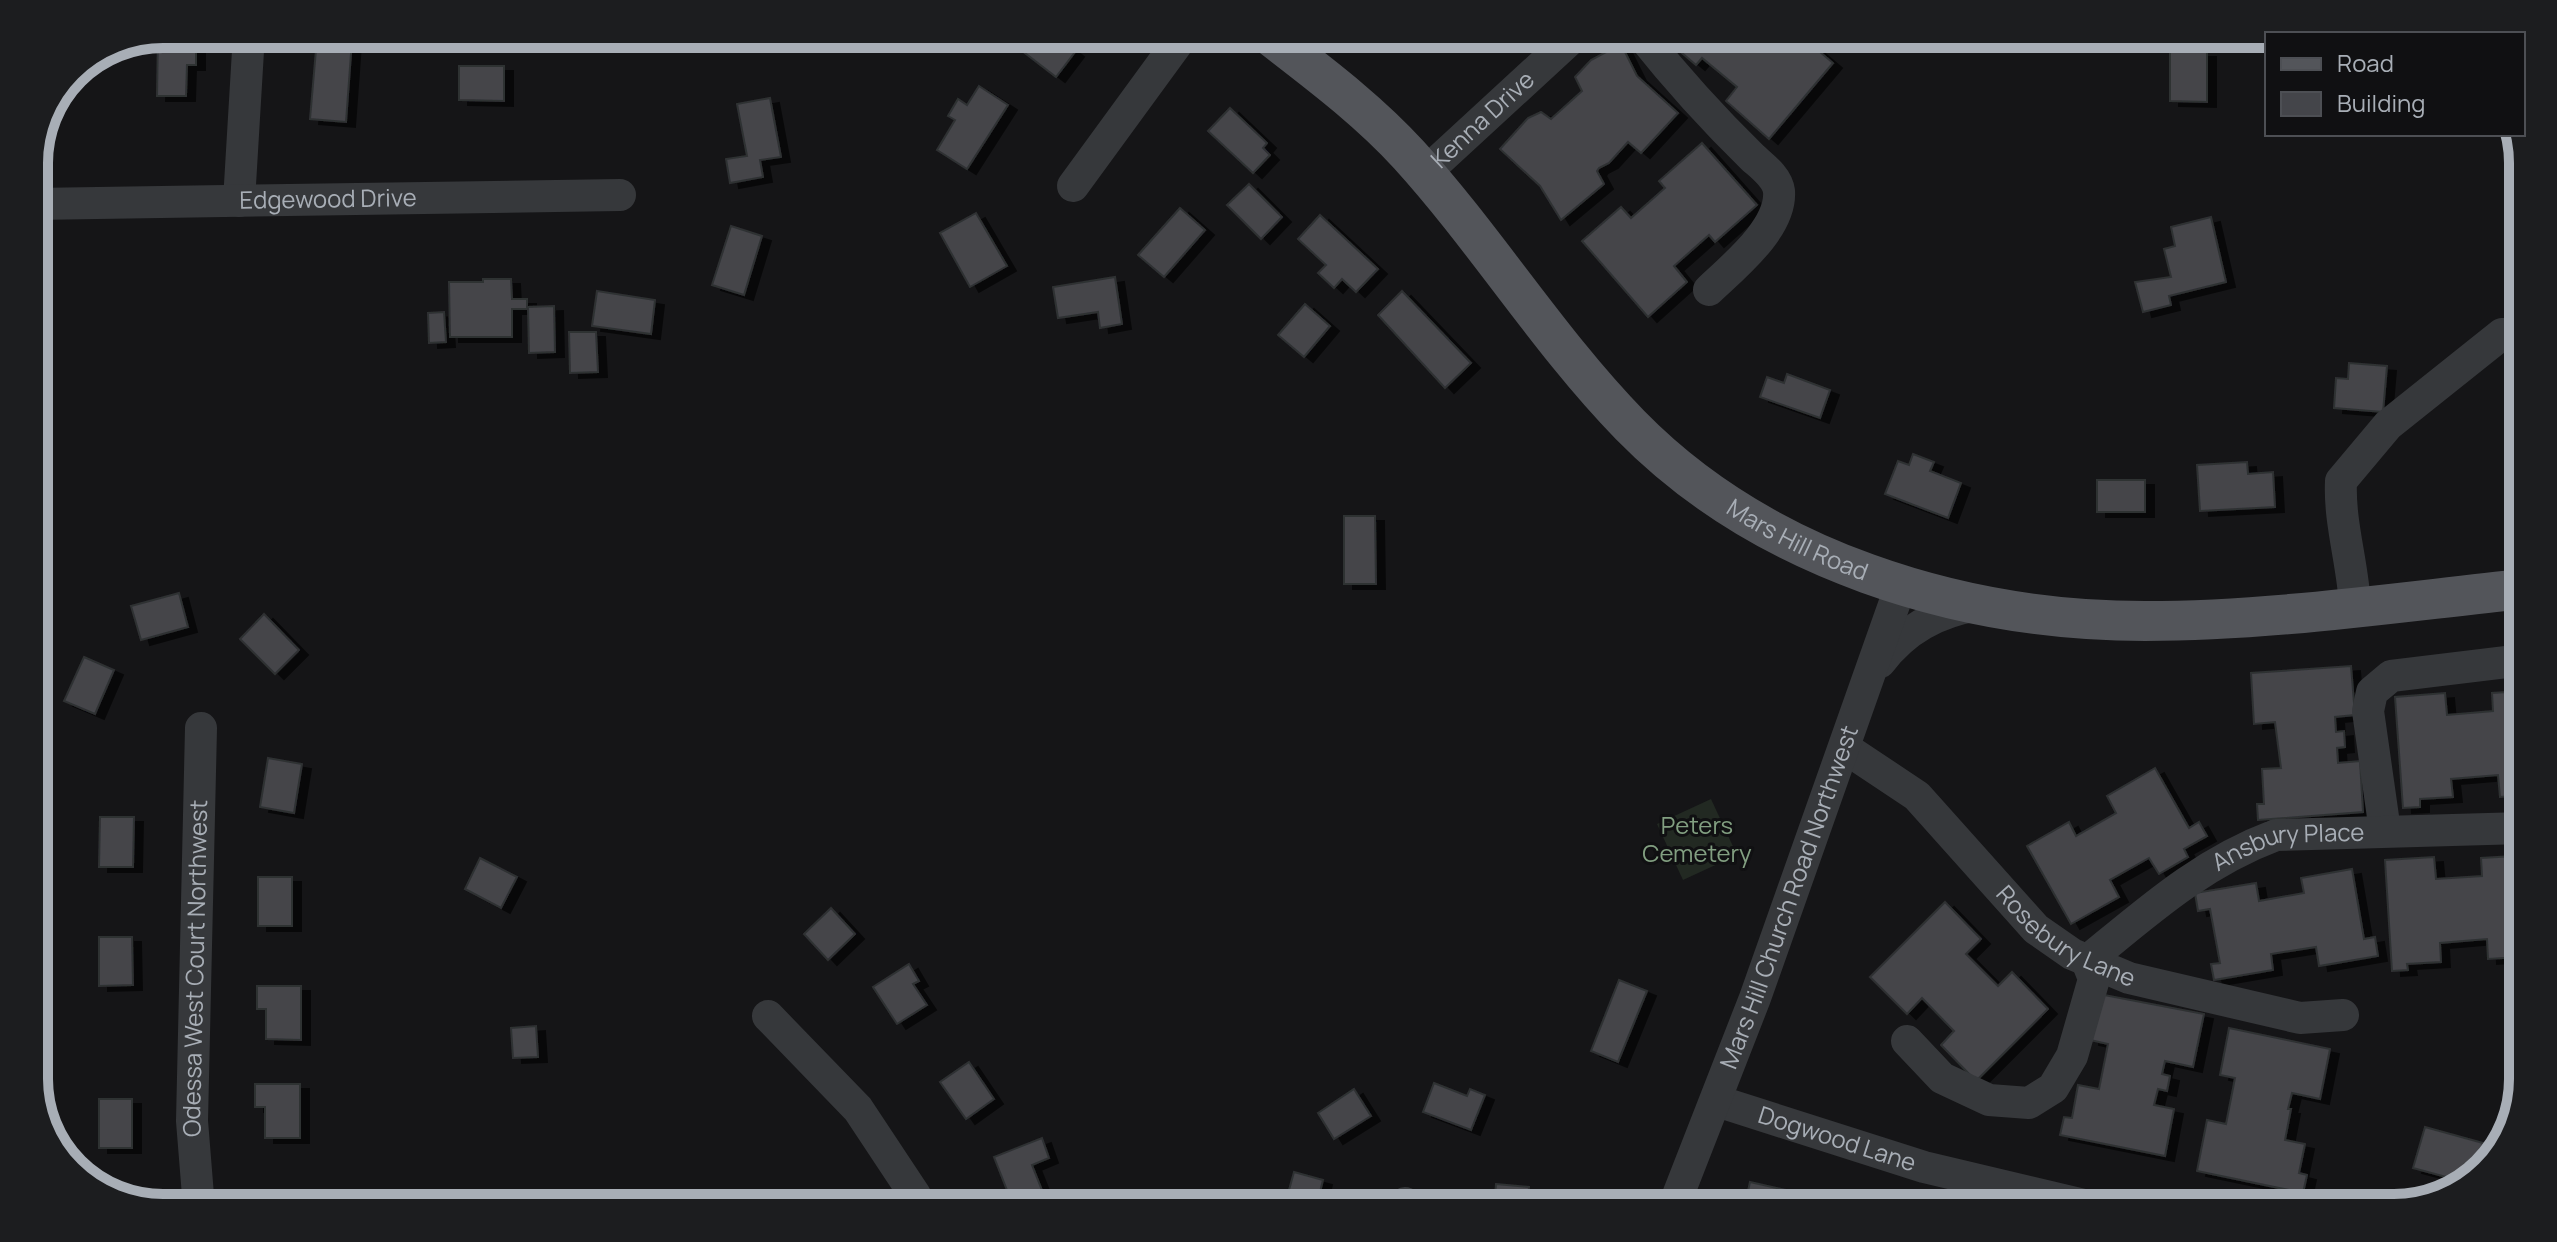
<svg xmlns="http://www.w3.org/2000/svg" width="2557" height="1242" font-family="Manrope,sans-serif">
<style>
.green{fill:#222922}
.building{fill:#44454a;stroke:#2f3033;stroke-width:2;filter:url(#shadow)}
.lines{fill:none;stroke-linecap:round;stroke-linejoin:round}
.minor{stroke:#36383b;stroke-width:32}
.major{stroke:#53555a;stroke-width:40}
.labels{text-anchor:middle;stroke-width:6;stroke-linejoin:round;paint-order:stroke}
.street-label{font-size:24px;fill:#a8aeb6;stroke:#101012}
.park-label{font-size:24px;fill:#829f81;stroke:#101012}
.rim{fill:none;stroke:#a8aeb6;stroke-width:10}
</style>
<defs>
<filter id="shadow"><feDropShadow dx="9" dy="5" stdDeviation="0" flood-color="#0009"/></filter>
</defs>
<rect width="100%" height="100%" fill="#151517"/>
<path class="green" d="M1711,799L1737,855L1683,880L1657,824Z"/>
<g class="building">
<path d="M163,34L196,37V65H187L186,96H157L158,36Z"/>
<path d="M1033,34H1073L1065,44L1075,52L1056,77L1021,50Z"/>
<path d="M1673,34H1787L1793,40L1799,34L1833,63L1769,139L1726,101L1737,87L1702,58L1696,65L1668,41Z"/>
<path d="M317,38L352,40L346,122L310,119Z"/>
<path d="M1621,44L1637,76L1678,113L1641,153L1628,142L1609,163L1599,168L1597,171L1604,184L1561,220L1540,186L1500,149L1528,118L1541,112L1551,119L1582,91L1575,77L1591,60Z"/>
<path d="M2170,52H2207V102L2170,101Z"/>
<path d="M459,66H504V101L459,100Z"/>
<path d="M979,86L1008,105L967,169L937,150L955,120L948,116L958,99L967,105Z"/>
<path d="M770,98L781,157L760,160L763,177L730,183L726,159L747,156L737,104Z"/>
<path d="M1230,108L1267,143L1263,148L1270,155L1253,173L1208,131Z"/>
<path d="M1702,143L1757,205L1715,242L1709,235L1674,266L1687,282L1648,317L1582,241L1621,207L1631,218L1665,188L1659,181Z"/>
<path d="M1249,184L1282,217L1261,239L1227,205Z"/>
<path d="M1180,208L1205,230L1164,277L1138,255Z"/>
<path d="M976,213L1007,266L970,287L940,233Z"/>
<path d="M1320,215L1378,269L1356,292L1342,279L1334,288L1318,273L1326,265L1298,239Z"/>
<path d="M2211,217L2226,282L2169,296L2171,305L2143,312L2135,282L2171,277L2164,249L2175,246L2171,227Z"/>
<path d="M731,226L762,236L744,295L712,285Z"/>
<path d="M1115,277L1122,324L1100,328L1098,312L1058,318L1053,287Z"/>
<path d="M483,279H511L512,299H527V309H512V337H450L449,282H483Z"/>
<path d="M597,291L655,300L651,334L592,326Z"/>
<path d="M1402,291L1471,363L1445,388L1378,315Z"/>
<path d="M1305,304L1330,326L1304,357L1278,335Z"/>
<path d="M554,306L555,352L529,353L528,307Z"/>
<path d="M444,312L446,342L429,343L428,313Z"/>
<path d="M569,332H596L598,372L570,373Z"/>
<path d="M2349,363L2387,366L2383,412L2334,408L2336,378L2348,379Z"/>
<path d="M1787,374L1830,390L1820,418L1760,397L1767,377L1784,383Z"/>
<path d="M1913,454L1934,462L1930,471L1961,483L1948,518L1885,494L1898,461L1909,465Z"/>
<path d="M2247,462L2248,474L2273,472L2275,507L2200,511L2197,465Z"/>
<rect x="2097" y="480" width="48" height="32"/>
<path d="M1344,516H1375L1376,584H1344Z"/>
<path d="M179,593L188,627L141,640L131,606Z"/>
<path d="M264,614L299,650L275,674L240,639Z"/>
<path d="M84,657L114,670L95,714L64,701Z"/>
<path d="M2351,666L2355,715L2335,717L2336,732L2344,731L2345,747L2337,748L2338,763L2360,761L2363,812L2258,820L2257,804H2264L2262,769L2281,768L2275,722L2254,724L2251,673Z"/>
<path d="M2523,691V795L2500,797L2498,775L2451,779L2453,797L2420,799V807L2403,808L2395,697L2445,693L2447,715L2493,711L2492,693Z"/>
<path d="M268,758L302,764L294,813L260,807Z"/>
<path d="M2155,768L2189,828L2199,822L2207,836L2184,849L2188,857L2159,874L2149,858L2110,880L2119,897L2071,924L2027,846L2069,822L2076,836L2116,813L2107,796Z"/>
<path d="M100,817H134L133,867H99Z"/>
<path d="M2523,848V965L2519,966V957L2488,959L2487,939L2440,943L2441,962L2407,964L2408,970L2392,971L2385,860L2434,857L2436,879L2482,876L2481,858L2514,856V849Z"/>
<path d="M480,858L517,877L501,908L465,889Z"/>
<path d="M2352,869L2364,939L2375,937L2378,956L2319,966L2316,947L2271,954L2273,970L2214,980L2211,964L2220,963L2210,909L2198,911L2195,893L2256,883L2259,901L2304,893L2301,878Z"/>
<rect x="258" y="877" width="34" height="49"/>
<path d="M1945,902L1981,939L1966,954L1998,986L2012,972L2048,1009L1976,1081L1941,1045L1954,1031L1922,998L1907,1014L1870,977Z"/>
<path d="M831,908L855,934L828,960L804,934Z"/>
<path d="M99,937H132L133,985L99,986Z"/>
<path d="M909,964L919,981L913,984L927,1005L897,1024L873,987Z"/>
<path d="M1619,980L1647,991L1618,1062L1591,1051Z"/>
<path d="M257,986H301V1040L266,1039V1009H257Z"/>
<path d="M2099,994L2204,1014L2193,1067L2165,1061L2162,1074L2170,1076L2167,1091L2158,1089L2154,1105L2174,1109L2165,1156L2060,1135L2064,1117L2072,1118L2078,1085L2099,1089L2108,1044L2090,1040Z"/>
<path d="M536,1026L538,1057L513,1058L511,1028Z"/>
<path d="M2229,1028L2330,1049L2320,1099L2292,1093L2288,1109H2291L2285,1140L2305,1144L2299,1173L2307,1175L2303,1193L2197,1171L2207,1120L2226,1124L2235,1078L2220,1075Z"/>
<path d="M969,1062L994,1099L966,1119L940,1082Z"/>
<path d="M1434,1083L1467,1096L1470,1089L1485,1095L1471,1130L1423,1112Z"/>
<path d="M255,1084H300V1138H265V1107H255Z"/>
<path d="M1354,1089L1371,1116L1334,1139L1318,1113Z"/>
<rect x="99" y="1099" width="33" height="49"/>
<path d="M2425,1127L2483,1143L2474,1177L2468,1183L2413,1168Z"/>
<path d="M1042,1138L1049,1158L1032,1165L1049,1208H1014L994,1157Z"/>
<path d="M1294,1172L1323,1180L1316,1208H1284Z"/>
<path d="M1750,1182L1867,1208H1744Z"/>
<path d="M1496,1184L1529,1187L1527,1208H1494Z"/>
<path d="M297,1196L349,1207V1208H294Z"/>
</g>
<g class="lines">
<g class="minor">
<path d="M1641,34C1676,78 1713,119 1753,158C1763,167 1777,177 1779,191C1782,228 1733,267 1709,290"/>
<path id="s1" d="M1424,174L1576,34"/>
<path d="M1073,186L1184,34"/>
<path d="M239,201L249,34"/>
<path id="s2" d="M34,204L620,195"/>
<path d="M2355,606C2353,564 2339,523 2341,481L2388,425L2502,334"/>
<path d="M1880,662C1905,629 1937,612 1978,605"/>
<path id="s3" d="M1845,748L1917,796L2036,929L2072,954L2129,978L2300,1018L2343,1015"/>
<path d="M2385,831L2368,711L2372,692L2391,676L2523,660"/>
<path d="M768,1016L858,1109L915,1195L920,1208"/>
<path id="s4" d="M1907,1041L1942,1078L1989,1100L2029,1103L2053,1088L2072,1056L2094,979L2087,961C2148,911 2201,863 2276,835L2523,828"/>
<path id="s5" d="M1717,1101L1924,1167L2097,1208"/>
<path id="s6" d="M199,1208L192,1121L201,728"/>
<path d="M1404,1208L1405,1203"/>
<path id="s7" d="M1673,1208L1755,998L1901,585"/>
</g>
<path class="major" id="s8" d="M1268,34C1317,72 1367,109 1409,155C1487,241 1549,342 1630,425C1762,560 1960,621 2145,621C2271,621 2398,602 2523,589"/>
</g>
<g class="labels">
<g class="street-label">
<text dy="8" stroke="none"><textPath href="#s1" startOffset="80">Kenna Drive</textPath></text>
<text dy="8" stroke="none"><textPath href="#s2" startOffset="294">Edgewood Drive</textPath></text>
<text dy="8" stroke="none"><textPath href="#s8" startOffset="740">Mars Hill Road</textPath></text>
<text dy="8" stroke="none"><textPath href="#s4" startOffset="546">Ansbury Place</textPath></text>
<text dy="8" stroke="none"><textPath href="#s7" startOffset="332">Mars Hill Church Road Northwest</textPath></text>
<text dy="8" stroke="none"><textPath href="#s3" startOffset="294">Rosebury Lane</textPath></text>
<text dy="8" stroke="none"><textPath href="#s6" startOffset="240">Odessa West Court Northwest</textPath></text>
<text dy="8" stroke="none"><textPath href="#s5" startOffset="126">Dogwood Lane</textPath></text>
</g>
<g class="park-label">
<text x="1697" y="834">Peters<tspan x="1697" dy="28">Cemetery</tspan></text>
</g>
</g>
<path d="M0 0H2557V1242H0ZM163 48H2394A115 115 0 0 1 2509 163V1079A115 115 0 0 1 2394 1194H163A115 115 0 0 1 48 1079V163A115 115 0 0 1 163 48Z" fill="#1c1d1f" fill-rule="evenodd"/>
<path class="rim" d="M163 48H2394A115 115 0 0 1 2509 163V1079A115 115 0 0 1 2394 1194H163A115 115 0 0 1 48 1079V163A115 115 0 0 1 163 48Z"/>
<rect x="2265" y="32" width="260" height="104" fill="#101012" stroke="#4d4f54" stroke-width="2"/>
<rect x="2281" y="58" width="40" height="12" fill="#53555a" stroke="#4d4f54" stroke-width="2"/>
<text x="2337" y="72" font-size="24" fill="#a8aeb6">Road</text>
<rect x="2281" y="92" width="40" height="24" fill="#44454a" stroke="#4d4f54" stroke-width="2"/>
<text x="2337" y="112" font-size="24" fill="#a8aeb6">Building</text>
</svg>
